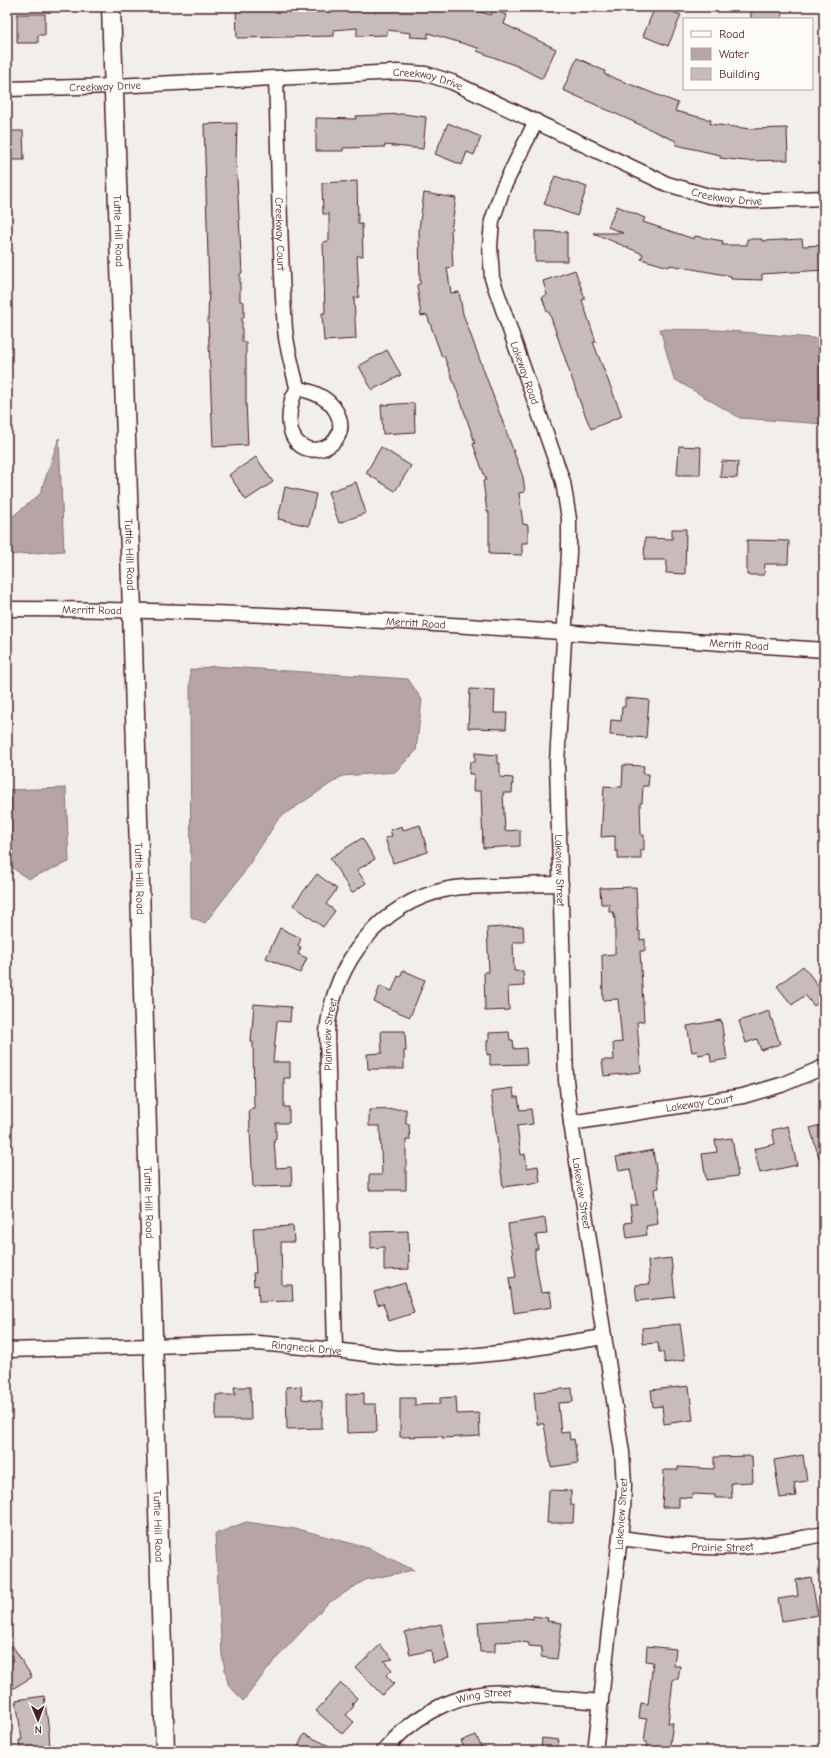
<svg xmlns="http://www.w3.org/2000/svg" width="831" height="1758" font-family="'Comic Neue',sans-serif">
<style>
.water{fill:#b7a5a6;stroke:#8b6f75}
.building{fill:#c8bbbb;stroke:#4a1f2b}
.lines{fill:none;stroke-linecap:round;stroke-linejoin:round}
.minor-casing{stroke:#4a1f2b;stroke-width:17}
.major-casing{stroke:#4a1f2b;stroke-width:21}
.minor{stroke:#fdfcf7;stroke-width:14}
.major{stroke:#fdfcf7;stroke-width:18}
.labels{text-anchor:middle;stroke-width:4;stroke-linejoin:round;paint-order:stroke}
.street-label{font-size:11px;fill:#4a1f2b;stroke:#fdfcf7}
</style>
<rect width="100%" height="100%" fill="#f2efeb"/>
<filter id="ink" filterUnits="userSpaceOnUse"><feTurbulence type="fractalNoise" baseFrequency=".025" numOctaves="2"/><feDisplacementMap in="SourceGraphic" scale="8" xChannelSelector="R" yChannelSelector="G"/><feConvolveMatrix kernelMatrix="1 2 1 2 8 2 1 2 1" color-interpolation-filters="sRGB"/></filter>
<g filter="url(#ink)">
<g class="water">
<path d="M660,329L717,330L824,339V424L740,418L674,379Z"/>
<path d="M59,438L64,551L7,555V521L40,494Z"/>
<path d="M214,666L408,679L422,700L416,751L395,772L342,776L279,818L243,874L205,923L191,917L190,670Z"/>
<path d="M66,788L69,862L28,879L7,864V790Z"/>
<path d="M246,1522L302,1530L368,1548L414,1570L365,1580L327,1604L274,1661L243,1701L228,1684L222,1655L215,1534Z"/>
</g>
<g class="building">
<path d="M236,7H464L491,15L493,10L507,15L504,24L556,49L542,79L517,66L477,51L478,48L428,33V38L410,37L411,33L387,30V35L357,36V28L334,30V36L237,38Z"/>
<path d="M655,7H660L681,15L668,46L643,36Z"/>
<rect x="751" y="7" width="31" height="12"/>
<path d="M17,14H45V35H38V43H17Z"/>
<path d="M577,58L605,71L604,74L678,103L675,111L711,120L710,124L751,129L787,128L788,160L745,161L720,158V155L676,145V141L563,90Z"/>
<path d="M403,114L426,117L423,149L385,145V147L343,148V151H316V118L356,119V116Z"/>
<path d="M237,123L236,160L242,273L240,274V301L244,302V318H242V342H246V402L248,445L213,447L208,318L209,289L204,124Z"/>
<path d="M448,123L481,137L474,155L467,152L462,165L435,154Z"/>
<path d="M7,131H23L24,160H7Z"/>
<path d="M555,176L587,187L577,216L544,204Z"/>
<path d="M357,181L358,224H362L363,256H357L359,297L354,298L356,339L324,341L322,313H325L323,242L329,241V214H323L322,183Z"/>
<path d="M424,193L456,198L451,230L453,267L447,268L451,293L459,292L463,314L523,477L525,492L519,493L523,524L528,525V543H522V555L489,554V512H487L483,481L486,480L473,444L475,443L461,402L444,356L442,357L427,315L421,316L417,285L420,284L419,229Z"/>
<path d="M617,206L645,218L643,222L694,239L695,236L723,241L722,245H747V239H762V241L802,239L803,246L824,245V270L762,274V280L731,279V276L670,265L669,267L641,259L643,254L593,233H623L608,227Z"/>
<path d="M535,231L567,232V261H535Z"/>
<path d="M575,270L585,299L582,300L596,342H593L622,416L591,429L580,402L549,312H547L542,297L547,295L543,281Z"/>
<path d="M387,350L401,375L372,390L359,366Z"/>
<path d="M414,403L415,432L383,434L381,405Z"/>
<path d="M679,446L701,447L700,475H677Z"/>
<path d="M381,447L411,466L395,491L366,473Z"/>
<path d="M256,457L273,482L246,500L229,475Z"/>
<path d="M722,461L738,462L737,478L720,477Z"/>
<path d="M356,482L366,513L339,523L328,492Z"/>
<path d="M285,487L316,494L309,526L278,519Z"/>
<path d="M672,529H686L685,574L666,573L667,560H644L645,538L672,539Z"/>
<path d="M747,540L789,541L788,564H765L764,575H747Z"/>
<path d="M470,689L495,690L494,713H507L506,729L468,728Z"/>
<path d="M625,698L649,700L646,738L610,735L611,720L621,721L622,707H625Z"/>
<path d="M475,753L497,755V763H500V777L513,778L512,793H503L505,831L520,830V846L483,848L481,791H473L474,774H469L470,762H475Z"/>
<path d="M623,765L644,766L643,774H649L648,786H643L642,803H640L641,835H644V850H641V859H618V851H615V836L601,837L604,786L622,787Z"/>
<path d="M420,825L428,852L393,863L385,838L392,836L390,830L402,826L403,830Z"/>
<path d="M362,838L375,859L357,870L366,883L352,893L330,858Z"/>
<path d="M317,874L337,889L326,904L335,911L323,927L293,905Z"/>
<path d="M636,887L638,931H640V940L645,939V951H640L644,1021L637,1022L641,1072L604,1076L602,1060H614L613,1043L622,1042L618,999L603,1000L602,955L615,954V919L613,912H609V904H601L600,888Z"/>
<path d="M523,926L524,942H513L514,971H523L524,986L508,987L509,1010L485,1011L484,972H489L487,928Z"/>
<path d="M280,928L301,938L298,946L301,947L298,954L307,958L300,973L266,958Z"/>
<path d="M803,966L824,993V998L814,1006L805,995L792,1005L777,986Z"/>
<path d="M403,970L425,980L410,1017L374,1002L380,986L392,991L398,976L400,977Z"/>
<path d="M254,1004L291,1007L290,1022L277,1021L273,1062H290V1078H284V1107H289V1123H276V1139H274L276,1168L291,1167L292,1186L253,1187L249,1110L254,1109L253,1042H251Z"/>
<path d="M769,1011L780,1044L761,1050L757,1039L746,1043L739,1021Z"/>
<path d="M721,1020L727,1059L711,1062L710,1053L698,1055L697,1051L692,1052L687,1026Z"/>
<path d="M381,1031H405L406,1051H404V1069H368L367,1054L382,1053Z"/>
<path d="M509,1032L510,1040H513L514,1049L526,1048L527,1064L490,1065V1054L487,1055V1041L489,1040V1033Z"/>
<path d="M513,1088L514,1097H518L520,1110L531,1109L533,1124L517,1126L521,1155L525,1154L527,1168L538,1166L540,1182L503,1187L491,1091Z"/>
<path d="M406,1109V1124H409L410,1140H406V1190H369V1175H382L380,1126H369V1110Z"/>
<path d="M824,1124V1163L821,1164L810,1128Z"/>
<path d="M788,1126L797,1165L760,1173L754,1149L775,1144L772,1130Z"/>
<path d="M732,1138L738,1176L706,1180L702,1154L717,1152L715,1140Z"/>
<path d="M653,1150L659,1188L654,1189L658,1224L646,1226L647,1235L627,1238L625,1223L632,1222L630,1205H637L630,1169L619,1171L616,1157Z"/>
<path d="M545,1218L547,1234L536,1235L538,1249H535V1258L541,1293L550,1292L552,1307L514,1313L509,1278L516,1277L508,1224Z"/>
<path d="M293,1226L294,1242H281L282,1285H292L293,1301L259,1302L258,1285L254,1286L253,1273H256L253,1228Z"/>
<path d="M408,1231L409,1269L384,1270V1247L371,1248V1232Z"/>
<path d="M671,1258L675,1297L637,1301L635,1285L650,1284L648,1261Z"/>
<path d="M405,1283L414,1313L389,1321L383,1303L378,1305L374,1292Z"/>
<path d="M680,1324L685,1360L665,1363L663,1352H659L658,1343L643,1344L642,1328Z"/>
<path d="M301,1386L302,1399L322,1401V1428L287,1429L286,1387Z"/>
<path d="M689,1386L693,1420L664,1424L662,1406L653,1407L651,1390Z"/>
<path d="M234,1387H250L251,1420H216V1395H235Z"/>
<path d="M572,1388L573,1402L558,1403L561,1433L569,1432L570,1440L574,1439L578,1463L551,1467L544,1424H537L534,1392Z"/>
<path d="M364,1393V1404H376L377,1432L347,1433L346,1394Z"/>
<path d="M456,1397L457,1414L479,1413L480,1436L442,1438V1436L400,1437V1398H415V1405L440,1404V1398Z"/>
<path d="M803,1455L807,1481L794,1483L796,1496L780,1498L774,1460Z"/>
<path d="M752,1456L753,1482L731,1483L732,1498H715V1495L693,1494L692,1498L679,1497V1507H662L664,1470H678V1467L714,1469V1457Z"/>
<path d="M549,1490L571,1491V1505H574L573,1523H547Z"/>
<path d="M811,1577L818,1615L782,1621L778,1599L798,1596L796,1580Z"/>
<path d="M533,1616L548,1618L547,1621L562,1623L557,1659L541,1657L542,1647L529,1646V1643L516,1641L495,1642V1652H480L478,1622L524,1619V1618L533,1619Z"/>
<path d="M441,1624L449,1659L433,1663L431,1650L410,1655L405,1632Z"/>
<path d="M7,1637L32,1677L7,1692Z"/>
<path d="M380,1645L393,1659L384,1661L392,1670L386,1675L394,1684L382,1695L356,1668Z"/>
<path d="M647,1646L676,1649L674,1666H680L678,1679H673L671,1698L668,1723H673L669,1751H646L647,1742H644L647,1719L639,1718L641,1703L648,1704L653,1662L646,1661Z"/>
<path d="M341,1683L357,1698L352,1704L354,1706L346,1715L354,1722L343,1734L316,1711Z"/>
<path d="M44,1696L49,1731L50,1751H20L19,1740H22L16,1700Z"/>
<path d="M304,1734L340,1751H296Z"/>
<path d="M476,1735L483,1751H466L461,1741Z"/>
<path d="M542,1738L559,1740L557,1751H541Z"/>
</g>
<g class="lines">
<g class="minor-casing">
<g id="minor">
<path id="s1" d="M276,78C279,161 279,246 285,329C286,343 290,357 293,371C294,376 297,384 297,389C296,392 293,396 292,400C289,412 288,427 294,438C308,462 348,446 339,418C333,399 315,392 297,388"/>
<path id="s2" d="M7,89L114,86L398,72L426,74L452,82L667,184L709,196L750,201L824,198"/>
<path id="s3" d="M536,121L503,188L492,221L490,246L492,278L563,482L569,519V552L557,763L566,1080L571,1123L622,1452L624,1485L623,1511L595,1751"/>
<path id="s4" d="M7,609C280,609 552,632 824,650"/>
<path id="s5" d="M571,1123L743,1096L781,1085L824,1067"/>
<path id="s6" d="M7,1350L258,1343L335,1350L398,1358L459,1357L509,1352L604,1337"/>
<path id="s7" d="M335,1350L327,1032C334,963 378,904 448,889C464,886 481,886 497,886C518,885 539,884 561,884"/>
<path id="s8" d="M620,1538C660,1543 699,1549 739,1547C768,1546 796,1539 824,1534"/>
<path id="s9" d="M384,1751C410,1719 447,1697 488,1693C504,1691 519,1694 534,1696C557,1698 579,1700 601,1702"/>
</g>
</g>
<g class="major-casing">
<g id="major">
<path id="s10" d="M111,7L132,610L165,1751"/>
</g>
</g>
<use href="#minor" class="minor"/>
<use href="#major" class="major"/>
</g>
</g>
<g class="labels">
<g class="street-label">
<text dy="4" stroke="none"><textPath href="#s2" startOffset="422">Creekway Drive</textPath></text>
<text dy="4" stroke="none"><textPath href="#s2" startOffset="98">Creekway Drive</textPath></text>
<text dy="4" stroke="none"><textPath href="#s2" startOffset="746">Creekway Drive</textPath></text>
<text dy="4" stroke="none"><textPath href="#s10" startOffset="224">Tuttle Hill Road</textPath></text>
<text dy="4" stroke="none"><textPath href="#s1" startOffset="156">Creekway Court</textPath></text>
<text dy="4" stroke="none"><textPath href="#s3" startOffset="267">Lakeway Road</textPath></text>
<text dy="4" stroke="none"><textPath href="#s10" startOffset="548">Tuttle Hill Road</textPath></text>
<text dy="4" stroke="none"><textPath href="#s4" startOffset="85">Merritt Road</textPath></text>
<text dy="4" stroke="none"><textPath href="#s4" startOffset="409">Merritt Road</textPath></text>
<text dy="4" stroke="none"><textPath href="#s4" startOffset="733">Merritt Road</textPath></text>
<text dy="4" stroke="none"><textPath href="#s3" startOffset="772">Lakeview Street</textPath></text>
<text dy="4" stroke="none"><textPath href="#s10" startOffset="872">Tuttle Hill Road</textPath></text>
<text dy="4" stroke="none"><textPath href="#s7" startOffset="316">Plainview Street</textPath></text>
<text dy="4" stroke="none"><textPath href="#s5" startOffset="130">Lakeway Court</textPath></text>
<text dy="4" stroke="none"><textPath href="#s3" startOffset="1096">Lakeview Street</textPath></text>
<text dy="4" stroke="none"><textPath href="#s10" startOffset="1196">Tuttle Hill Road</textPath></text>
<text dy="4" stroke="none"><textPath href="#s6" startOffset="300">Ringneck Drive</textPath></text>
<text transform="translate(621 1514) rotate(-86)" y="4">Lakeview Street</text>
<text dy="4" stroke="none"><textPath href="#s10" startOffset="1520">Tuttle Hill Road</textPath></text>
<text dy="4" stroke="none"><textPath href="#s8" startOffset="103">Prairie Street</textPath></text>
<text dy="4" stroke="none"><textPath href="#s9" startOffset="118">Wing Street</textPath></text>
</g>
</g>
<rect width="831" height="1758" fill="none" stroke="#fdfcf7" stroke-width="24"/>
<rect x="12" y="12" width="807" height="1734" fill="none" stroke="#4a1f2b" stroke-width="1.5" filter="url(#ink)"/>
<rect x="683" y="18" width="130" height="72" fill="#fdfcf7" stroke="#b5a4a5"/>
<rect x="691" y="31" width="20" height="6" fill="#fdfcf7" stroke="#b5a4a5"/>
<text x="719" y="38" font-size="12" fill="#4a1f2b">Road</text>
<rect x="691" y="48" width="20" height="12" fill="#b7a5a6" stroke="#b5a4a5"/>
<text x="719" y="58" font-size="12" fill="#4a1f2b">Water</text>
<rect x="691" y="68" width="20" height="12" fill="#c8bbbb" stroke="#b5a4a5"/>
<text x="719" y="78" font-size="12" fill="#4a1f2b">Building</text>
<g transform="translate(38 1720) rotate(179)" stroke="#fdfcf7" stroke-width="3" paint-order="stroke">
<path d="M0-3L7 15L0 10L-7 15Z" fill="#4a1f2b"/>
<text y="-6" font-size="11" font-weight="bold" text-anchor="middle" fill="#4a1f2b">N</text>
</g>
</svg>
